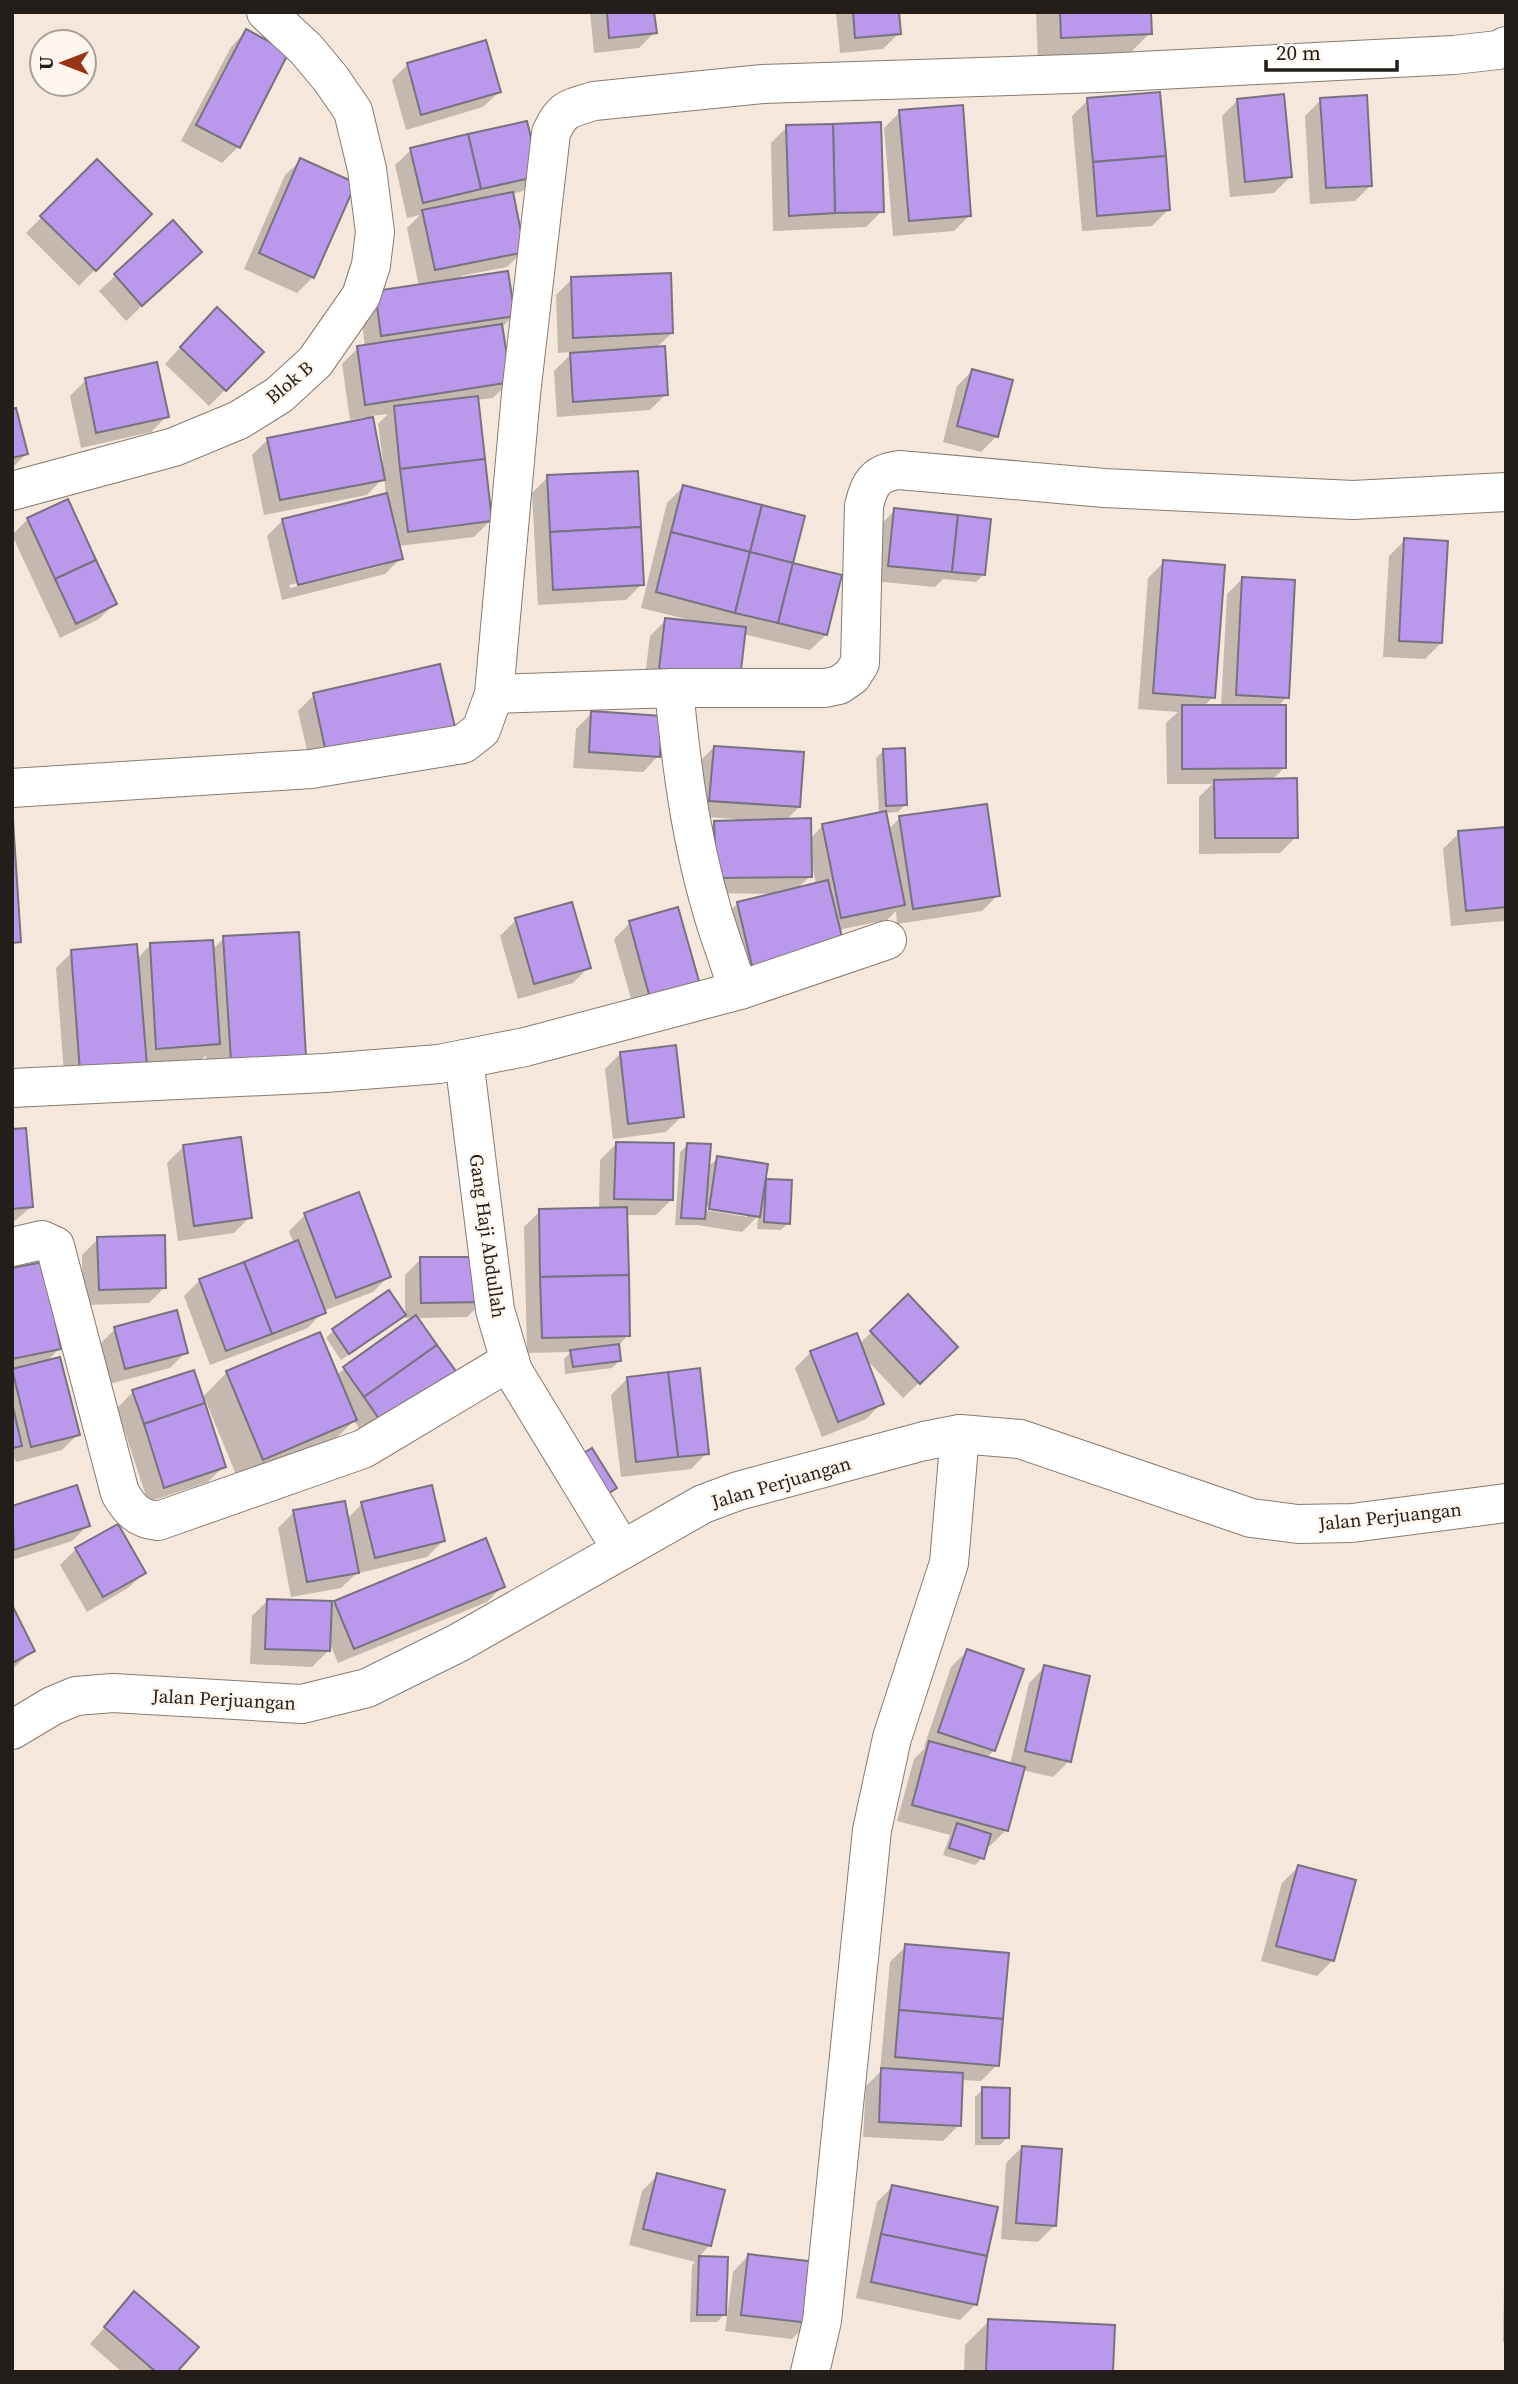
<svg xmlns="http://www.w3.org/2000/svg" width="1518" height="2384" font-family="'Source Serif 4',serif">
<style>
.shadow{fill:#0003;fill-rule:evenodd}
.building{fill:#ba98eb;stroke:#777280;stroke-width:2}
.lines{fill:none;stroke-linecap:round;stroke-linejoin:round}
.minor-casing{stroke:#877b70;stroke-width:40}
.minor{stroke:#fff;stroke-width:38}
.labels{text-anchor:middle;stroke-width:5;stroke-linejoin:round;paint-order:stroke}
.street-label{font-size:19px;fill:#231e19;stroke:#fef6ee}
</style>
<rect width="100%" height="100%" fill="#f5e7db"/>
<g class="shadow">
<path d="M590,12H653L655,32L639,48L594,53Z"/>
<path d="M836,12H897L899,33L883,49L840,53Z"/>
<path d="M1036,12H1149L1150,33L1126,57L1038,61Z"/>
<path d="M246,31L238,147L222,163L181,141L231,47Z"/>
<path d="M408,64L499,92L483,107L406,130L392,80Z"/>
<path d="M1088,100L1168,210L1152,226L1082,231L1072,116Z"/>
<path d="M1238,100L1290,177L1274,193L1230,197L1222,116Z"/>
<path d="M1321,100L1370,186L1355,201L1310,204L1305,116Z"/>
<path d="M900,112L970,215L954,231L893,236L884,128Z"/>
<path d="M787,127L882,211L866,227L773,231L771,143Z"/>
<path d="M411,150L539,175L523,191L512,194L523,251L507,267L461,276L462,279L513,316L501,328L509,382L493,398L476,400L490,521L474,537L398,546L401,558L385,574L282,600L267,536L283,520L386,495L384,477L367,495L264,515L252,455L268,439L366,420L365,417L350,420L342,364L358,348L365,347L360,308L419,286L407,228L420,215L407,218L395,165ZM388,414L378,424L383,462L380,463L371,416ZM385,562V565L290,588L289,585Z"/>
<path d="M301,160L313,277L297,293L244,269L285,175Z"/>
<path d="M97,161L149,214L79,286L26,233Z"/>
<path d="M173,222L183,267L126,321L99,291Z"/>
<path d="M572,279L672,333L655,349L666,394L650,410L557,417L554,371L573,352L558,353L556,295Z"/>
<path d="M201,325L225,390L209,406L165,364Z"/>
<path d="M973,370L997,436L981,452L943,442L957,386Z"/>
<path d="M86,380L167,416L151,432L81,448L70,396Z"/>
<path d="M12,411L27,453L12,468Z"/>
<path d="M548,477L642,584L626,600L538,605L532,493Z"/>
<path d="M683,487L826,635L810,650L743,634L644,685L650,636L666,620L689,622L690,620L641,608L667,503Z"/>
<path d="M895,510L984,574L976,582L943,579L935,587L873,581L879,526Z"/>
<path d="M28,519L115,603L99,619L60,638L12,535Z"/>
<path d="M1405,540L1441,643L1425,659L1383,657L1389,556Z"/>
<path d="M1164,562L1213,697L1203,707H1221L1227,594L1243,578L1287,697L1278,706L1284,768L1272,780L1296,837L1280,853L1199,854V797L1212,784H1167L1166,723L1178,712L1138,709L1148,578Z"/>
<path d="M439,666L312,772L298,711L314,695Z"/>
<path d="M592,713L658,756L643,772L573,768L576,729Z"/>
<path d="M714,747L799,807L785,821L810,839L823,825L879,814L876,758L884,750L905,805L898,812L884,813L888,830L900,818L998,895L982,911L897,924L896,911L887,920L838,930L737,981L722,919L738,903L777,894L700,893L699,838L715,822H736V819L694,816L698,763ZM810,865H812L816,884L797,889L810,876Z"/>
<path d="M1506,828V919L1504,921L1451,926L1443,849L1459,833Z"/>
<path d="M516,920L589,967L573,983L518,999L500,936Z"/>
<path d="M630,923L699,987L636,1016L614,939Z"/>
<path d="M224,938L304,1056L208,1084L206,1055L202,1059L145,1063L65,1087L56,968L72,952L136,960L150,945L212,950Z"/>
<path d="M621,1053L682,1116L666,1132L613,1139L605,1069Z"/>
<path d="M12,1131L31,1207L12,1223Z"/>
<path d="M616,1144L672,1199L656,1215H626L628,1335L618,1346L620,1360L612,1368L565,1374L564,1359L571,1352L527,1353L524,1227L540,1211L599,1209L600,1160Z"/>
<path d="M688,1145L707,1168L718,1158L763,1185L767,1181L788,1223L781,1230L757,1229L758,1216L742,1232L697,1225H675L680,1152ZM701,1206L747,1213V1217L700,1209Z"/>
<path d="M183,1147L250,1217L234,1233L178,1241L167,1163Z"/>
<path d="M305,1215L389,1276L373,1292L323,1311L308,1328L210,1365L184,1296L200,1280L294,1244L289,1231Z"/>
<path d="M98,1239L165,1287L149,1303L83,1305L82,1255Z"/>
<path d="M421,1259L483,1301L467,1317L416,1318L456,1373L368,1440L354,1421L331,1443L239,1482L205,1399L202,1400L224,1466L208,1482L148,1502L117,1408L133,1392L202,1398L227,1372L336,1375L415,1318H405V1275Z"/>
<path d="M12,1270L59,1349L46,1362L78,1434L62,1450L16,1462L12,1453Z"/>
<path d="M908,1297L956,1347L903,1398L864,1357L882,1403L866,1419L822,1437L795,1368L811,1352L859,1344Z"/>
<path d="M404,1315L341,1360L326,1338L333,1331Z"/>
<path d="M115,1329L186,1352L170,1368L109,1384L99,1345Z"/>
<path d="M627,1379L707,1453L691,1469L621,1477L611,1395Z"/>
<path d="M362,1504L443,1541L427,1557L359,1573V1571L341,1588L291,1597L278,1528L294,1512L347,1519Z"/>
<path d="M12,1508L88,1525L72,1541L12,1560Z"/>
<path d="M76,1549L144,1573L128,1588L87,1612L60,1565Z"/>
<path d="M503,1586L487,1602L338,1663L329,1641L328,1651L312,1667L250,1664L252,1616L268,1600L330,1607L335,1602Z"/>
<path d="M12,1609L33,1651L12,1669Z"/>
<path d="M967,1651L994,1751L986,1758L1010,1765L1029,1683L1045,1667L1069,1761L1053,1777L1022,1770L1006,1830L990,1846L986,1845L982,1858L975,1865L943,1855L950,1835L897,1821L914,1759L926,1747H924L951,1667Z"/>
<path d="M1298,1867L1333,1960L1317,1976L1261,1961L1282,1883Z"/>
<path d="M906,1946L997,2065L981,2081L961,2080L959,2125L943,2141L863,2137L866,2086L880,2072L890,1962Z"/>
<path d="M983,2089L1008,2137L1000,2145H975V2097Z"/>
<path d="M1022,2147L1054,2226L1038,2242L1001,2239L1006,2163Z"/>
<path d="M1506,2171V2342H1503Z"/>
<path d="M658,2175L710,2245L698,2258L726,2259L724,2315L717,2322H690L692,2265L695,2262L629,2245L642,2191Z"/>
<path d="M893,2186L976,2304L960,2320L856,2298L877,2202Z"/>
<path d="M748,2256L808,2323L792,2339L725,2331L733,2272Z"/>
<path d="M134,2294L175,2372H122L90,2344Z"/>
<path d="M989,2321L1111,2372H964L965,2345Z"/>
</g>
<g class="building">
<path d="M607,12H654L657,33L609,38Z"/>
<path d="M853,12H899L901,34L855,38Z"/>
<path d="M1060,12H1151L1152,34L1061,38Z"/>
<path d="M246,29L289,52L240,148L196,125Z"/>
<path d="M486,40L501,92L421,115L407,63Z"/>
<path d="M1160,92L1166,156L1093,162L1087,98Z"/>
<path d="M1284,94L1292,177L1245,182L1237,99Z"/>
<path d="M1367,95L1372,186L1326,188L1320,98Z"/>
<path d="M963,105L971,216L909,221L899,110Z"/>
<path d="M527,121L540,176L481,189L468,134Z"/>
<path d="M881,122L884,212L835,213L833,124Z"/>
<path d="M833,124L835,213L789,216L786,125Z"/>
<path d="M468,134L481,189L423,203L410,148Z"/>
<path d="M1166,156L1170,210L1097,216L1093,162Z"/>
<path d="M300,158L356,183L314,278L259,253Z"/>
<path d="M97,159L152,214L96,271L40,216Z"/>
<path d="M513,192L525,252L435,270L422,210Z"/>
<path d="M173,220L202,252L142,306L114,274Z"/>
<path d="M508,271L515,316L381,336L375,291Z"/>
<path d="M671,273L673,333L573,338L571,277Z"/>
<path d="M217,307L264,352L226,391L180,347Z"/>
<path d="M502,324L511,382L365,405L357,346Z"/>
<path d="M665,346L668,395L573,402L570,353Z"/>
<path d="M157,362L169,417L96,433L85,378Z"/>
<path d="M972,369L1013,380L998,437L957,426Z"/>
<path d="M478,396L485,459L400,469L394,406Z"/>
<path d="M16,408L28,454L12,458V409Z"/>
<path d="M373,417L385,480L280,500L267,438Z"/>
<path d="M485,459L492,521L408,532L400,469Z"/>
<path d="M638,471L641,527L550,532L547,475Z"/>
<path d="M683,485L762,505L750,552L671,532Z"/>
<path d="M387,493L403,559L298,585L282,519Z"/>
<path d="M68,499L96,560L55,579L27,518Z"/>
<path d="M762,505L805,516L793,563L750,552Z"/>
<path d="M894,508L958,515L952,572L888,566Z"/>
<path d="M958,515L991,519L985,575L952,572Z"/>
<path d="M641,527L644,585L553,590L550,532Z"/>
<path d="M671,532L750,552L735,613L656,592Z"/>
<path d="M1404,538L1448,541L1442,643L1399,641Z"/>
<path d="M750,552L793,563L778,623L735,613Z"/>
<path d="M96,560L117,604L76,624L55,579Z"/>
<path d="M1163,560L1225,565L1215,698L1153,693Z"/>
<path d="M793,563L842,575L827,635L778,623Z"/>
<path d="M1242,577L1295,580L1289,698L1236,695Z"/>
<path d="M665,618L746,627L740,679L659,669Z"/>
<path d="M440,664L455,727L327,757L313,693Z"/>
<path d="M1182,705H1286V768L1182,769Z"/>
<path d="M591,711L662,716L660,757L589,752Z"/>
<path d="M714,746L804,752L800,807L709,801Z"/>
<path d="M905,748L907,805L886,806L883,749Z"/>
<path d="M1297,778L1298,838H1215L1214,780Z"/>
<path d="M987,804L1000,896L913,909L899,816Z"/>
<path d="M12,805L21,942L12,943Z"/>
<path d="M886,811L905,905L841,918L822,824Z"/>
<path d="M811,818L812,877L716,878L714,821Z"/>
<path d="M1506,827V907L1466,911L1458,831Z"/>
<path d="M828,880L844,945L752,966L737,902Z"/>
<path d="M572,902L591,968L534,984L515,918Z"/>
<path d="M678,907L701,988L651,1002L629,921Z"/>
<path d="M299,932L306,1057L231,1061L223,936Z"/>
<path d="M213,940L220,1044L156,1049L150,943Z"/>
<path d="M137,944L147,1066L80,1072L71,950Z"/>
<path d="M676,1045L684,1117L628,1124L620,1052Z"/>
<path d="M26,1128L33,1207L12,1209V1129Z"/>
<path d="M241,1137L252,1218L194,1226L183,1145Z"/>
<path d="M616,1142L674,1143L673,1200L614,1199Z"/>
<path d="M687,1143L711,1144L705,1219L681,1218Z"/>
<path d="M717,1156L768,1164L760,1217L709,1209Z"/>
<path d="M766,1179L792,1180L790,1224L764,1222Z"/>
<path d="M359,1192L391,1277L336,1298L304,1213Z"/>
<path d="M627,1207L629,1275L540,1277L539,1209Z"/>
<path d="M165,1235L166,1288L99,1290L97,1237Z"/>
<path d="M298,1240L326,1313L272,1334L244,1262Z"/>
<path d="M420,1257H484L485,1302L421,1303Z"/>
<path d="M43,1262L61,1349L12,1359V1268Z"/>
<path d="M244,1262L272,1334L226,1351L199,1279Z"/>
<path d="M629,1275L630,1336L542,1338L540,1277Z"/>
<path d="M389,1290L406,1315L349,1354L332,1329Z"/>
<path d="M908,1294L958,1347L920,1384L870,1331Z"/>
<path d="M177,1310L188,1353L125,1369L114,1327Z"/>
<path d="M416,1315L437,1345L364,1397L343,1367Z"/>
<path d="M320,1332L357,1420L263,1460L226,1371Z"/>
<path d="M857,1333L884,1404L838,1422L810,1351Z"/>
<path d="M619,1344L621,1361L573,1367L570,1350Z"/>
<path d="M437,1345L458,1374L384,1426L364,1397Z"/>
<path d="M60,1357L80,1435L31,1447L12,1369Z"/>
<path d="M700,1368L709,1454L678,1457L668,1372Z"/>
<path d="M194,1370L205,1403L144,1424L132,1390Z"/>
<path d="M668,1372L678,1457L636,1462L627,1377Z"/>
<path d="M12,1403L22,1446L12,1448Z"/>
<path d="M205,1403L226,1467L164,1488L144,1424Z"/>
<path d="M592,1448L617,1488L598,1500L573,1460Z"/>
<path d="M77,1485L90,1526L14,1550L12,1506Z"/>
<path d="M432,1485L445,1541L375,1558L361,1502Z"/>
<path d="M345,1501L359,1573L307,1582L293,1510Z"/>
<path d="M118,1524L146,1573L103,1597L75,1548Z"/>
<path d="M486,1538L505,1587L354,1649L334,1601Z"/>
<path d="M267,1599L332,1601L330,1651L265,1649Z"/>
<path d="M12,1605L35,1651L12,1663Z"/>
<path d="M967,1649L1024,1669L995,1751L938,1732Z"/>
<path d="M1044,1665L1090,1676L1071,1762L1025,1751Z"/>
<path d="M929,1741L1025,1767L1008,1831L912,1805Z"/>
<path d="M957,1823L991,1834L984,1859L949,1848Z"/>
<path d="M1298,1865L1356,1880L1334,1961L1276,1946Z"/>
<path d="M905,1944L1009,1953L1003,2019L899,2010Z"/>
<path d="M899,2010L1003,2019L999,2066L895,2057Z"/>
<path d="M881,2068L963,2073L961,2126L879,2122Z"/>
<path d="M982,2087L1010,2088L1009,2138H982Z"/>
<path d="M1022,2146L1062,2149L1056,2226L1016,2223Z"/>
<path d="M657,2173L725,2190L711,2246L643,2229Z"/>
<path d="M892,2185L998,2207L987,2256L881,2234Z"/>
<path d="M881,2234L987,2256L977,2305L871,2282Z"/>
<path d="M748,2254L816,2262L809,2323L741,2315Z"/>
<path d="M699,2256L728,2257L726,2315H697Z"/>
<path d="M134,2291L199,2347L177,2372H156L104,2327Z"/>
<path d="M988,2319L1115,2325L1113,2372H986Z"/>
</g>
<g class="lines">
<g class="minor-casing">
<g id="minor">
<path d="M12,491L174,447L239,420L279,395L315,362L361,296L371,265L375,232L367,169L353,111L331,79L306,49L266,12"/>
<path d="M494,694L674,688H825L839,685L852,676L860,663L864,506C869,484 875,473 899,470L1104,488L1353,500L1506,492"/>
<path d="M12,788L311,769L463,744L481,730L494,694L521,394L551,133C562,108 568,109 594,101L763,84L1101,73L1454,55L1498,50L1506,46"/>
<path d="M740,990L887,940"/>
<path d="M464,1059L495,1310L513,1371L622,1550"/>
<path d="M12,1088L325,1073L439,1064L525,1047L740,990C732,976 729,960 723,945C694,862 682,776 674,688"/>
<path d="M12,1247L42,1240L55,1246L120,1493C130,1510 138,1519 158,1521L363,1449L510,1361"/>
<path d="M12,1730L52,1706L76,1696L113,1693L302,1704L367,1688L458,1643L703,1504L738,1491L924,1441L960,1434L1020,1439L1251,1518L1298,1524L1352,1523L1506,1503"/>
<path d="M810,2372L822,2321L872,1830L892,1738L949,1563L960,1434"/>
</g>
</g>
<use href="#minor" class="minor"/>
</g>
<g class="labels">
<g class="street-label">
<text transform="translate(289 382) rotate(-40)" y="7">Blok B</text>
<text transform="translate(488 1236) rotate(82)" y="7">Gang Haji Abdullah</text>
<text transform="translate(781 1482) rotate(-16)" y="7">Jalan Perjuangan</text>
<text transform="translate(1390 1516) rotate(-6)" y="7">Jalan Perjuangan</text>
<text transform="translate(224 1699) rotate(3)" y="7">Jalan Perjuangan</text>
</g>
</g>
<rect width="1518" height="2384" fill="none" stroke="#231e19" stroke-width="28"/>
<g transform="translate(63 63) rotate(270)"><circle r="33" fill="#fef6ee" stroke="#a6a099" stroke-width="2"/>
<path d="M0-5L12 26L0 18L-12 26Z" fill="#9a3315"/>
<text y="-10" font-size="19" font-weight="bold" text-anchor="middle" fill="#231e19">U</text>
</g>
<path d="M1266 60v10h131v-10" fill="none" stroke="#231e19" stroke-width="3.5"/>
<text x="1276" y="60" font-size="21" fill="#231e19" stroke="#fef6ee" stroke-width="5" paint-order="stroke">20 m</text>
</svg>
